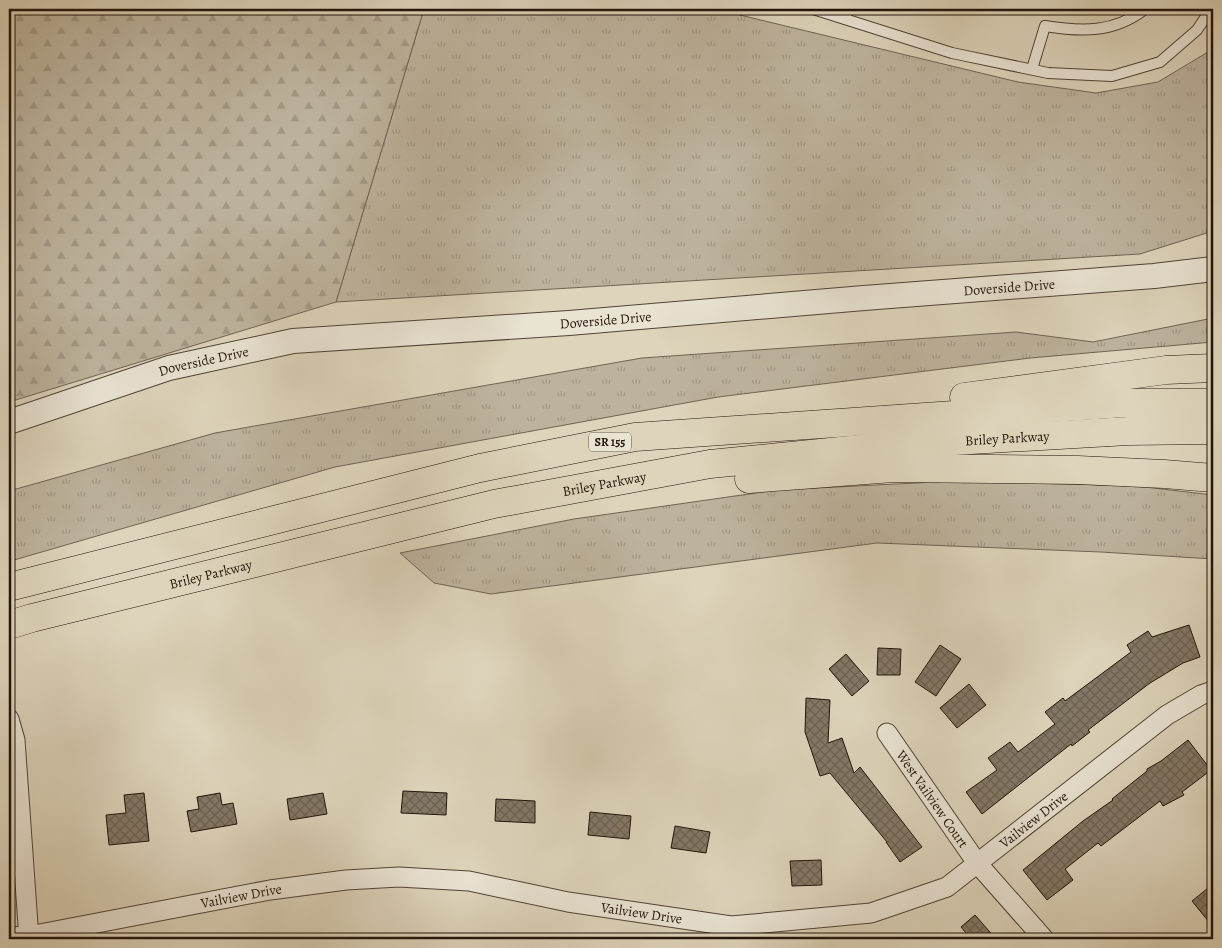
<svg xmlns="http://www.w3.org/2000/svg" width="1222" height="948" font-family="Alegreya,serif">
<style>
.grass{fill:url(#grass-tufts);stroke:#706454}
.forest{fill:url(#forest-firs);stroke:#706454}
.building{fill:url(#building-cross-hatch);stroke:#22140a}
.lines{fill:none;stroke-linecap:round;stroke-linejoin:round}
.service-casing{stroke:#514436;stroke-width:12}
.minor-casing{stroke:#514436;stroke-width:21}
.tertiary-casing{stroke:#514436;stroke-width:26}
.motorway-casing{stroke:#22140a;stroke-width:29}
.service{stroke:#e9e3d3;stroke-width:10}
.minor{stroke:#e9e3d3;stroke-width:19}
.tertiary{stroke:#e9e3d3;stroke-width:24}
.motorway{stroke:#ddd4bb;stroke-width:28}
.labels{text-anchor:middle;stroke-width:4;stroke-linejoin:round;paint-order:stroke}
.shield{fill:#e9e3d3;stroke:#5e5246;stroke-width:1}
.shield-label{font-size:12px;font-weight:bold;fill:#22140a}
.street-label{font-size:14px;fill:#22140a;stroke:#e9e3d3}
</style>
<defs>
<pattern id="grass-tufts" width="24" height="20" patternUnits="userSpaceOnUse" patternTransform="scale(1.25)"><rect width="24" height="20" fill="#bdb39d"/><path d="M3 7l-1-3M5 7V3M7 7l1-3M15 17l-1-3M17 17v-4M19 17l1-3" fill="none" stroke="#a29986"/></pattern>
<pattern id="forest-firs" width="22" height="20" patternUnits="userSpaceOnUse" patternTransform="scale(1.25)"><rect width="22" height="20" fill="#bdb39d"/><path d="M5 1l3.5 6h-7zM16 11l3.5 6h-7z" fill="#a29986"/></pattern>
<pattern id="building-cross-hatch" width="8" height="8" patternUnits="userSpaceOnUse" patternTransform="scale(1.25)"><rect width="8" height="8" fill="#837866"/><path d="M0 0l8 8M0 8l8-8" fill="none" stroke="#6b6152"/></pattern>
</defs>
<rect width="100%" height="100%" fill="#ddd4bb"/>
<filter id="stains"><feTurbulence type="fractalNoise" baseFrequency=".004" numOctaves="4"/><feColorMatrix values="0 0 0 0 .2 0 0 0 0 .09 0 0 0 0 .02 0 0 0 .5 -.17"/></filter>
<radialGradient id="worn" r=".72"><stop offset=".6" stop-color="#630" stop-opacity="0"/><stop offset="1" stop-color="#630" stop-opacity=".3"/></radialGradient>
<g class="grass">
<path d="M424,9H715L1018,82L1096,93L1158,82L1213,49V231L1140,254L336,302Z"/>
<path d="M1213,318V342L1030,358L718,397L335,467L14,560L9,546V491L215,433L642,358L1016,332L1093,342Z"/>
<path d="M956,481L1136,486L1213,495V559L1101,552L877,543L491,594L434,583L400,553L574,519L777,490Z"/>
</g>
<path class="forest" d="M9,9H424L336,302L9,402Z"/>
<g class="building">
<path d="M1189,625L1200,657L1183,663L1150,683L1088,730L1090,732L1072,746L1071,744L982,814L966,792L997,770L988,758L1010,742L1018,752L1055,724L1045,712L1063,698L1065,701L1131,652L1127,645L1148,631L1152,637Z"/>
<path d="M940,645L961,659L936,696L915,682Z"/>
<path d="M878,648L901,649L900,675H877Z"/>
<path d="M846,654L869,681L852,696L829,669Z"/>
<path d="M969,684L986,705L957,728L940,708Z"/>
<path d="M806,698L830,700L828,743L842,738L854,773L860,767L922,847L900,862L886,842H887L830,773L820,776L805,732Z"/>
<path d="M1188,740L1211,770L1182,792L1184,795L1163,806L1160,801L1101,846L1098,843L1065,869L1073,880L1047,900L1023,870L1083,821L1113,800L1112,799L1147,771V769L1161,761Z"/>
<path d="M403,791L447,793L446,815L401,813Z"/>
<path d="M144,793L149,841L109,845L106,815L126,813L124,795Z"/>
<path d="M220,793L222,805L233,803L237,824L191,832L187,811L199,809L197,797Z"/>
<path d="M323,793L327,814L290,820L287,799Z"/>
<path d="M496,799L535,801V823L495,821Z"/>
<path d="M590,812L631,816L629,839L588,835Z"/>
<path d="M675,826L710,832L706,853L671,848Z"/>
<path d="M821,860L822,885L792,886L790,861Z"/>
<path d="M1213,884V927L1192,901Z"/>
<path d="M975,915L996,939H971L961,927Z"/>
</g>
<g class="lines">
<g class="service-casing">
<g id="service">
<path d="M813,9L952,53L1048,73L1112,76L1160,62L1197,30L1211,9"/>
<path d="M845,19L848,9"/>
<path d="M1032,69L1045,26C1082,32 1114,33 1145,9"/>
</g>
</g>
<g class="minor-casing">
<g id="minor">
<path d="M9,719L15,740L29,939"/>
<path id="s1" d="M887,733L977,863L1044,939"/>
<path id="s2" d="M9,937L29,936L270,890L346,880L399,877L469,881L568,902L731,926L871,913L947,887L1167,715L1201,695L1213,691"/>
</g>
</g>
<g class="tertiary-casing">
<g id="tertiary">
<path id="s3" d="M9,422L169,368L293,341L569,323L864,298L1154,276L1213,269"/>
</g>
</g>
<g class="motorway-casing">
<g id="motorway">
<path d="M964,397L1166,370L1213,368"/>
<path d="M749,479L893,468L1078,470L1164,474L1213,478"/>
<path d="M9,587L480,468L635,437L1125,403H1213"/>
<path id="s4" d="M9,625L32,618L494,504L710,464L920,443L1128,431L1213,430"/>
</g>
</g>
<use href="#service" class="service"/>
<use href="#minor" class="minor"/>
<use href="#tertiary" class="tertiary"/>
<use href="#motorway" class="motorway"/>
</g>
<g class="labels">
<rect class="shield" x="589" y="432.5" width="42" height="19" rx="4"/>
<g class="shield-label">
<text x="610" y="446">SR 155</text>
</g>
<g class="street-label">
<text dy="5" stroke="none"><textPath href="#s3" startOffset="1014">Doverside Drive</textPath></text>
<text dy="5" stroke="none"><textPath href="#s3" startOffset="609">Doverside Drive</textPath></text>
<text dy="5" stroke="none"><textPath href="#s3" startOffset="204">Doverside Drive</textPath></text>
<text dy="5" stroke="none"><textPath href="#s4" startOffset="1018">Briley Parkway</textPath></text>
<text dy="5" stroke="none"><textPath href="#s4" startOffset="612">Briley Parkway</textPath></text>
<text dy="5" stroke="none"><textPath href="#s4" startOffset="208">Briley Parkway</textPath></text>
<text dy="5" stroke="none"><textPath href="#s1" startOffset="80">West Vailview Court</textPath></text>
<text dy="5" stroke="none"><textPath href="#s2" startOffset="1062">Vailview Drive</textPath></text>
<text dy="5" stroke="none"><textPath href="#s2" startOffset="236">Vailview Drive</textPath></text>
<text dy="5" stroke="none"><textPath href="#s2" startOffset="641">Vailview Drive</textPath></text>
</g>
</g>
<rect width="1222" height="948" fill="none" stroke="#ddd4bb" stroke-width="30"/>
<rect x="10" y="10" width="1202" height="928" fill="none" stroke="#22140a" stroke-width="2.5"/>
<rect x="15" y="15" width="1192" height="918" fill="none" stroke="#22140a"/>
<rect width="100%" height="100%" filter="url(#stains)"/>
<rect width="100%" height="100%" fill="url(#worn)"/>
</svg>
